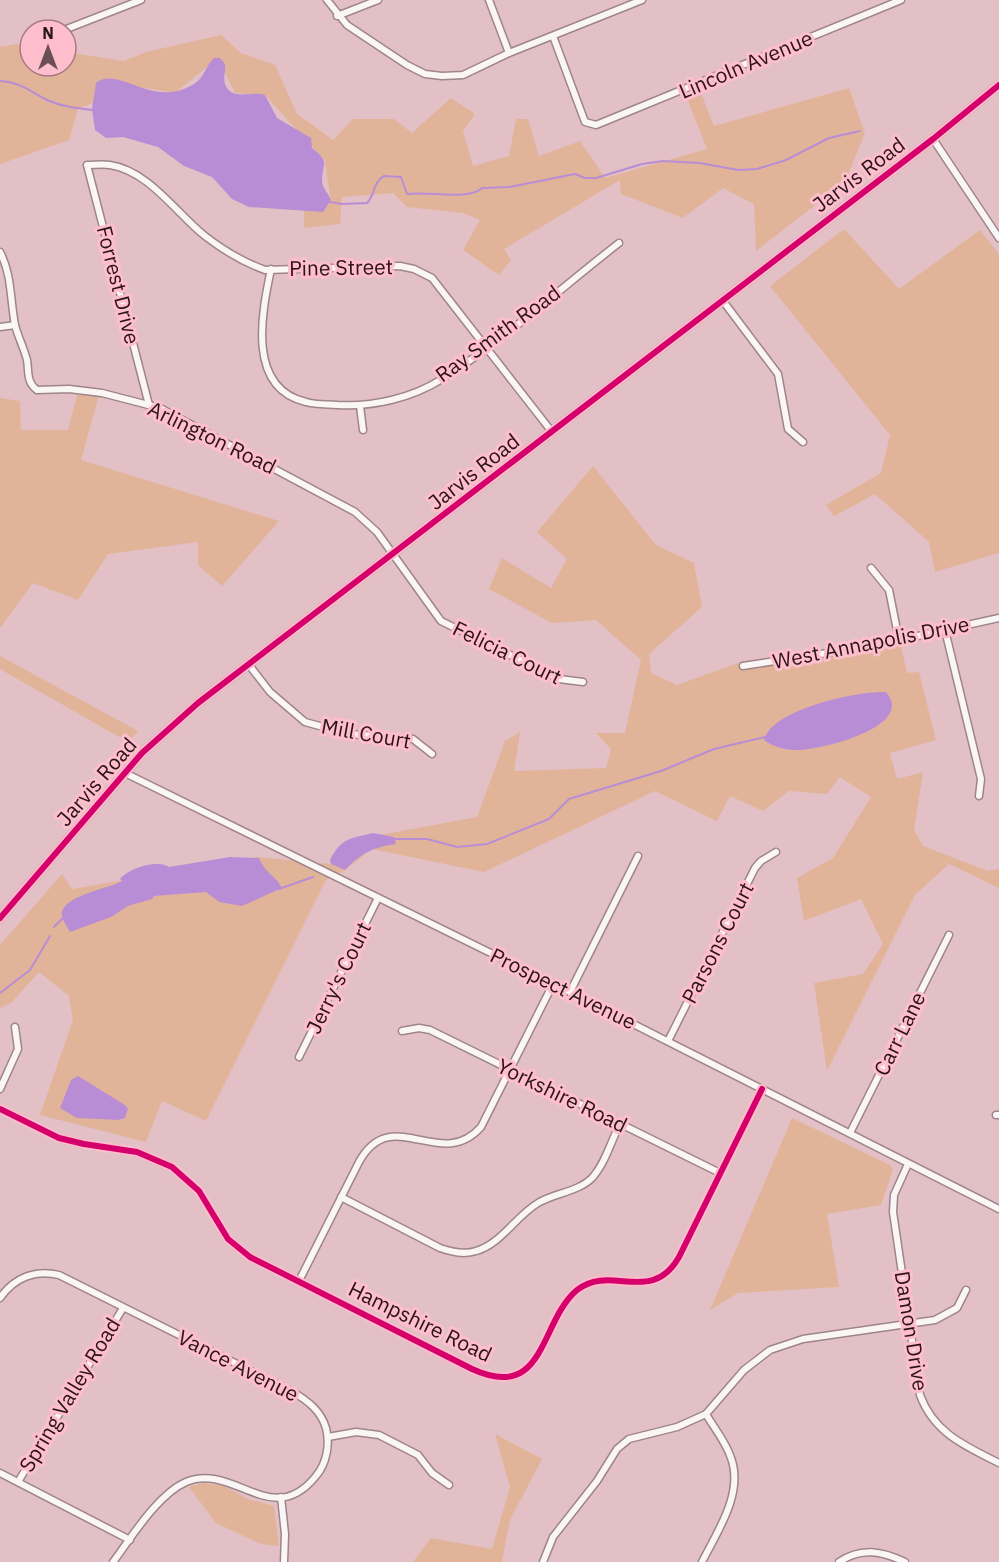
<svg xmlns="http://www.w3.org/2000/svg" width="999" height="1562" font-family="'IBM Plex Sans',sans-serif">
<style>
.green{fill:#e1b499}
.water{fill:#b98dd5}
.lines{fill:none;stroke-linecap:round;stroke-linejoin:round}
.stream{stroke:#b98dd5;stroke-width:2}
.minor-casing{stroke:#9e858a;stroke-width:9}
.tertiary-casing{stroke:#9e858a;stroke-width:10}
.minor{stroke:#fbf6f6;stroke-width:6}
.tertiary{stroke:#fbf6f6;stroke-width:8}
.cycleway-casing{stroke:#febecb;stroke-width:10}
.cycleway{stroke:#d6006c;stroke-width:6}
.labels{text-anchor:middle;stroke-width:6;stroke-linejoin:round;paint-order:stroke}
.street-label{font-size:21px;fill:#2a1319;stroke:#febecb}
</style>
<rect width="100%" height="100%" fill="#e2c0c6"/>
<g class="green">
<path d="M221,35L241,53L275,65L297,114L333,140L353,119H394L412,133L451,98L475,114L463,131L473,166L509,156L516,119H528L539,156L580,141L605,178L707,149L683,88L697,83L714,126L849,88L865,133L845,182L756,251L754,204L723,188L683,218L621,194L620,180L504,249L511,260L499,275L463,250L480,220L463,213L407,207L393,193L342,197L340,224L304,228V209L331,202L325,161L265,95L235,93L218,58L175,93L132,86L78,109L69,140L0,164V44L1,47L16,44L30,46V66H66V52L124,61L146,52Z"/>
<path d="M844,229L899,289L980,230L999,254V553L935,572L929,542L875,494L834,516L826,505L881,473L890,435L770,286Z"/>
<path d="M78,392L99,395L81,460L279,521L222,586L198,565V542L108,554L78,600L33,583L0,628V398L20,401L21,430H68Z"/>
<path d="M593,466L656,545L694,563L702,607L649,654L651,673L677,685L741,662L899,637L907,673L919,672L936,740L890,753L897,779L923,772L914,830L923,846L988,871L999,869V888L949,864L915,895L827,1071L814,983L863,974L883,944L861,899L804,921L797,878L833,858L871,797L840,777L827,794L789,791L763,811L730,796L717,821L655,791L484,872L372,849L345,870L326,880L206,1121L162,1101L146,1142L40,1115L73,1020L69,996L39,972L11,1003L0,1008V945L62,874L72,889L257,857L331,864L364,838L477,817L505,741L520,732L514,771L606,768L611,749L596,733H625L641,660L596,620L552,623L489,589L502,558L551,588L567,559L537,532Z"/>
<path d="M0,656L138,731L128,742L0,669Z"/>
<path d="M792,1118L890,1165L893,1170L881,1205L827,1214L839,1287L738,1293L710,1310Z"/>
<path d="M495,1434L542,1459L510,1520L502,1562H413L431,1538L492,1549L510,1487Z"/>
<path d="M203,1483L224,1486L248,1499L274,1506L279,1546L261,1544L216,1523L189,1487Z"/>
</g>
<g class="water">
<path d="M214,58H220L225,64C226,70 223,78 225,84C231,102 254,90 265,95L277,118L311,138L312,148C331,163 322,162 322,182C323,189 329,194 331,200L323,212L249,207L232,199L212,177L184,166L158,147L123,137L106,138L95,130L92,109L96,83C120,65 151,110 194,84C204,78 206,65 214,58Z"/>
<path d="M886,692C917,727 818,751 795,750C785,750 771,746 764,740C772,709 857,691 886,692Z"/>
<path d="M373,833L394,837L396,844C374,847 361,853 345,870L331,864L330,860C342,837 350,839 373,833Z"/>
<path d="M230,857L259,858C265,873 276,876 282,888L242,906L219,902L206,892L154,896L152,899L128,906L111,917L70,932C67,926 60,918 62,911C69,894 108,889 122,881L120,879C129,868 158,859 169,867Z"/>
<path d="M78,1076L125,1105L128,1109L125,1118L119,1120L77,1118L60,1108L71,1080Z"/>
</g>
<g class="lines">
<g class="stream">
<path d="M0,81C18,82 27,89 43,98C58,106 76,108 93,110"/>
<path d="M330,202L342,204L367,203C375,195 373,182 384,176L401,177L407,194C427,191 469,201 482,188L510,187L575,174L585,178H596L642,164L663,161L700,163L738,170L757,169L786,160L829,138L860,131"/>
<path d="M394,839H427L457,847L487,844L549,819L569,799L661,771L714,749L765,737"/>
<path d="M279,889L313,877"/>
<path d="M54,927L63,918"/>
<path d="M0,993L30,970L50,936"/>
</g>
<g class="minor-casing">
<g id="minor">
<path d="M327,0L347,25L407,65L425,74L442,76L463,75L509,53L642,0"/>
<path d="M489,0L509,53"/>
<path d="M337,16L378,0"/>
<path d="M64,30L141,0"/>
<path d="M553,36L585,122L596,125L901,0"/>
<path d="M26,45L30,43"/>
<path d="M933,139L999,238"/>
<path d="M0,252C12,275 10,299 15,325C18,337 24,348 27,360C29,371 26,382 37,390L69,389L102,393L160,408L355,512L377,532L441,621L559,679L583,682"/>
<path d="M271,269C262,312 246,388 306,402C316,405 328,404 338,405C373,407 412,398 442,379C504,340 561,288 619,243"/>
<path d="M723,301L778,374L788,429L803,442"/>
<path d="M0,327L15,325"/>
<path d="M149,405L87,165C94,165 103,164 110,165C149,171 176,213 205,236C223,250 243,262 265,270L400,266L414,269L432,278L552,432"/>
<path d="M360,406L363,430"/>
<path d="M871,568L889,590L899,640"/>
<path d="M945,630L981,779L979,796"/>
<path d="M249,665L270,692L305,722L349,734L413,739L432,754"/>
<path d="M743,666L873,646L999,618"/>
<path d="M125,773L570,992L999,1209"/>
<path d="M570,992L638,856"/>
<path d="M402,1031L419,1028L430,1030L720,1173"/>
<path d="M668,1041L755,868L761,861L776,852"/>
<path d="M299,1057L378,898"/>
<path d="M0,1089L18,1049L15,1027"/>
<path d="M0,1109L59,1138L84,1144L137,1152L172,1167L199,1191L228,1239L250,1257L472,1369C546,1403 539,1322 577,1290C611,1263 651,1306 679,1257L762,1089"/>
<path d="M996,1115H999"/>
<path d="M850,1133L949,935"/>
<path d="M908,1164L894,1195L893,1212L920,1395C934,1433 965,1446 999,1463"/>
<path d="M341,1197L440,1248C452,1252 464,1255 476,1251C501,1244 516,1216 538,1203C554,1193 578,1192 592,1178C605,1164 611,1141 620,1124"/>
<path d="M299,1281L359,1162C392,1102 440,1173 481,1127L553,984"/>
<path d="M0,1298C14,1278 35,1269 59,1275L293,1392C308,1401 321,1411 326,1428C330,1444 327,1463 316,1476C272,1531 234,1462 186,1482C158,1494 131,1538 113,1562"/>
<path d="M328,1437L356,1432L379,1435L418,1455L432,1473L449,1485"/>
<path d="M0,1473L130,1540"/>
<path d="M18,1482L123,1308"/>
<path d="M281,1497L285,1534L284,1562"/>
<path d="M543,1562L553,1537L597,1481L617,1449L629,1439L677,1427L706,1414L744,1370L770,1350L803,1339L935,1320L957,1308L966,1290"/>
<path d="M702,1562C717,1532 744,1493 731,1458C726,1442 714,1428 706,1414"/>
<path d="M839,1562C861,1547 882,1551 905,1562"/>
</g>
</g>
<g class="tertiary-casing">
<path id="tertiary" d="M0,918L142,753L198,703L933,139L999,85"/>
</g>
<use href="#minor" class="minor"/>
<use href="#tertiary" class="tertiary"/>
<g class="cycleway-casing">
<g id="cycleway">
<path d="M0,918L142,753L198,703L933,139L999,85"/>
<path d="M0,1109L59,1138L84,1144L137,1152L172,1167L199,1191L228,1239L250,1257L472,1369C546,1403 539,1322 577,1290C611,1263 651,1306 679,1257L762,1089"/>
</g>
</g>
<use href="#cycleway" class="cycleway"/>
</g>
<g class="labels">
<g class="street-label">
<text transform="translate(746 65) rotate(-23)" y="7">Lincoln Avenue</text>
<text transform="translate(859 175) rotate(-37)" y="7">Jarvis Road</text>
<text transform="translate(341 268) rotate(-1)" y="7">Pine Street</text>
<text transform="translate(118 285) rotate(76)" y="7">Forrest Drive</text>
<text transform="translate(498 334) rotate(-36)" y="7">Ray Smith Road</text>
<text transform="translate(212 438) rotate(26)" y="7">Arlington Road</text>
<text transform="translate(474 472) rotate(-38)" y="7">Jarvis Road</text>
<text transform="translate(871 643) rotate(-11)" y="7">West Annapolis Drive</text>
<text transform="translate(507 653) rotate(26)" y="7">Felicia Court</text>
<text transform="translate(366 734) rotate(10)" y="7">Mill Court</text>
<text transform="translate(97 782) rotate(-49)" y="7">Jarvis Road</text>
<text transform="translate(718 943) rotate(-63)" y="7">Parsons Court</text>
<text transform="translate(339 978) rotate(-64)" y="7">Jerry's Court</text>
<text transform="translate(563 989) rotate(26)" y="7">Prospect Avenue</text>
<text transform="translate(900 1034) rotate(-64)" y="7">Carr Lane</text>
<text transform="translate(562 1096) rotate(26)" y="7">Yorkshire Road</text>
<text transform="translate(420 1322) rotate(26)" y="7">Hampshire Road</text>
<text transform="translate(911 1331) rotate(81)" y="7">Damon Drive</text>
<text transform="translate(238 1366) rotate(27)" y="7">Vance Avenue</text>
<text transform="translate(70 1395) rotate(-59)" y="7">Spring Valley Road</text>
</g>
</g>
<g transform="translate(48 48)"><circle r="28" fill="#febecb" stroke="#a97a84" stroke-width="1.5"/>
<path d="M0-4.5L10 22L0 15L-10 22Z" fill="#6a5056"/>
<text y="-9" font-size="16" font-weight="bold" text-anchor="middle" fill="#2a1319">N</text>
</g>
</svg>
